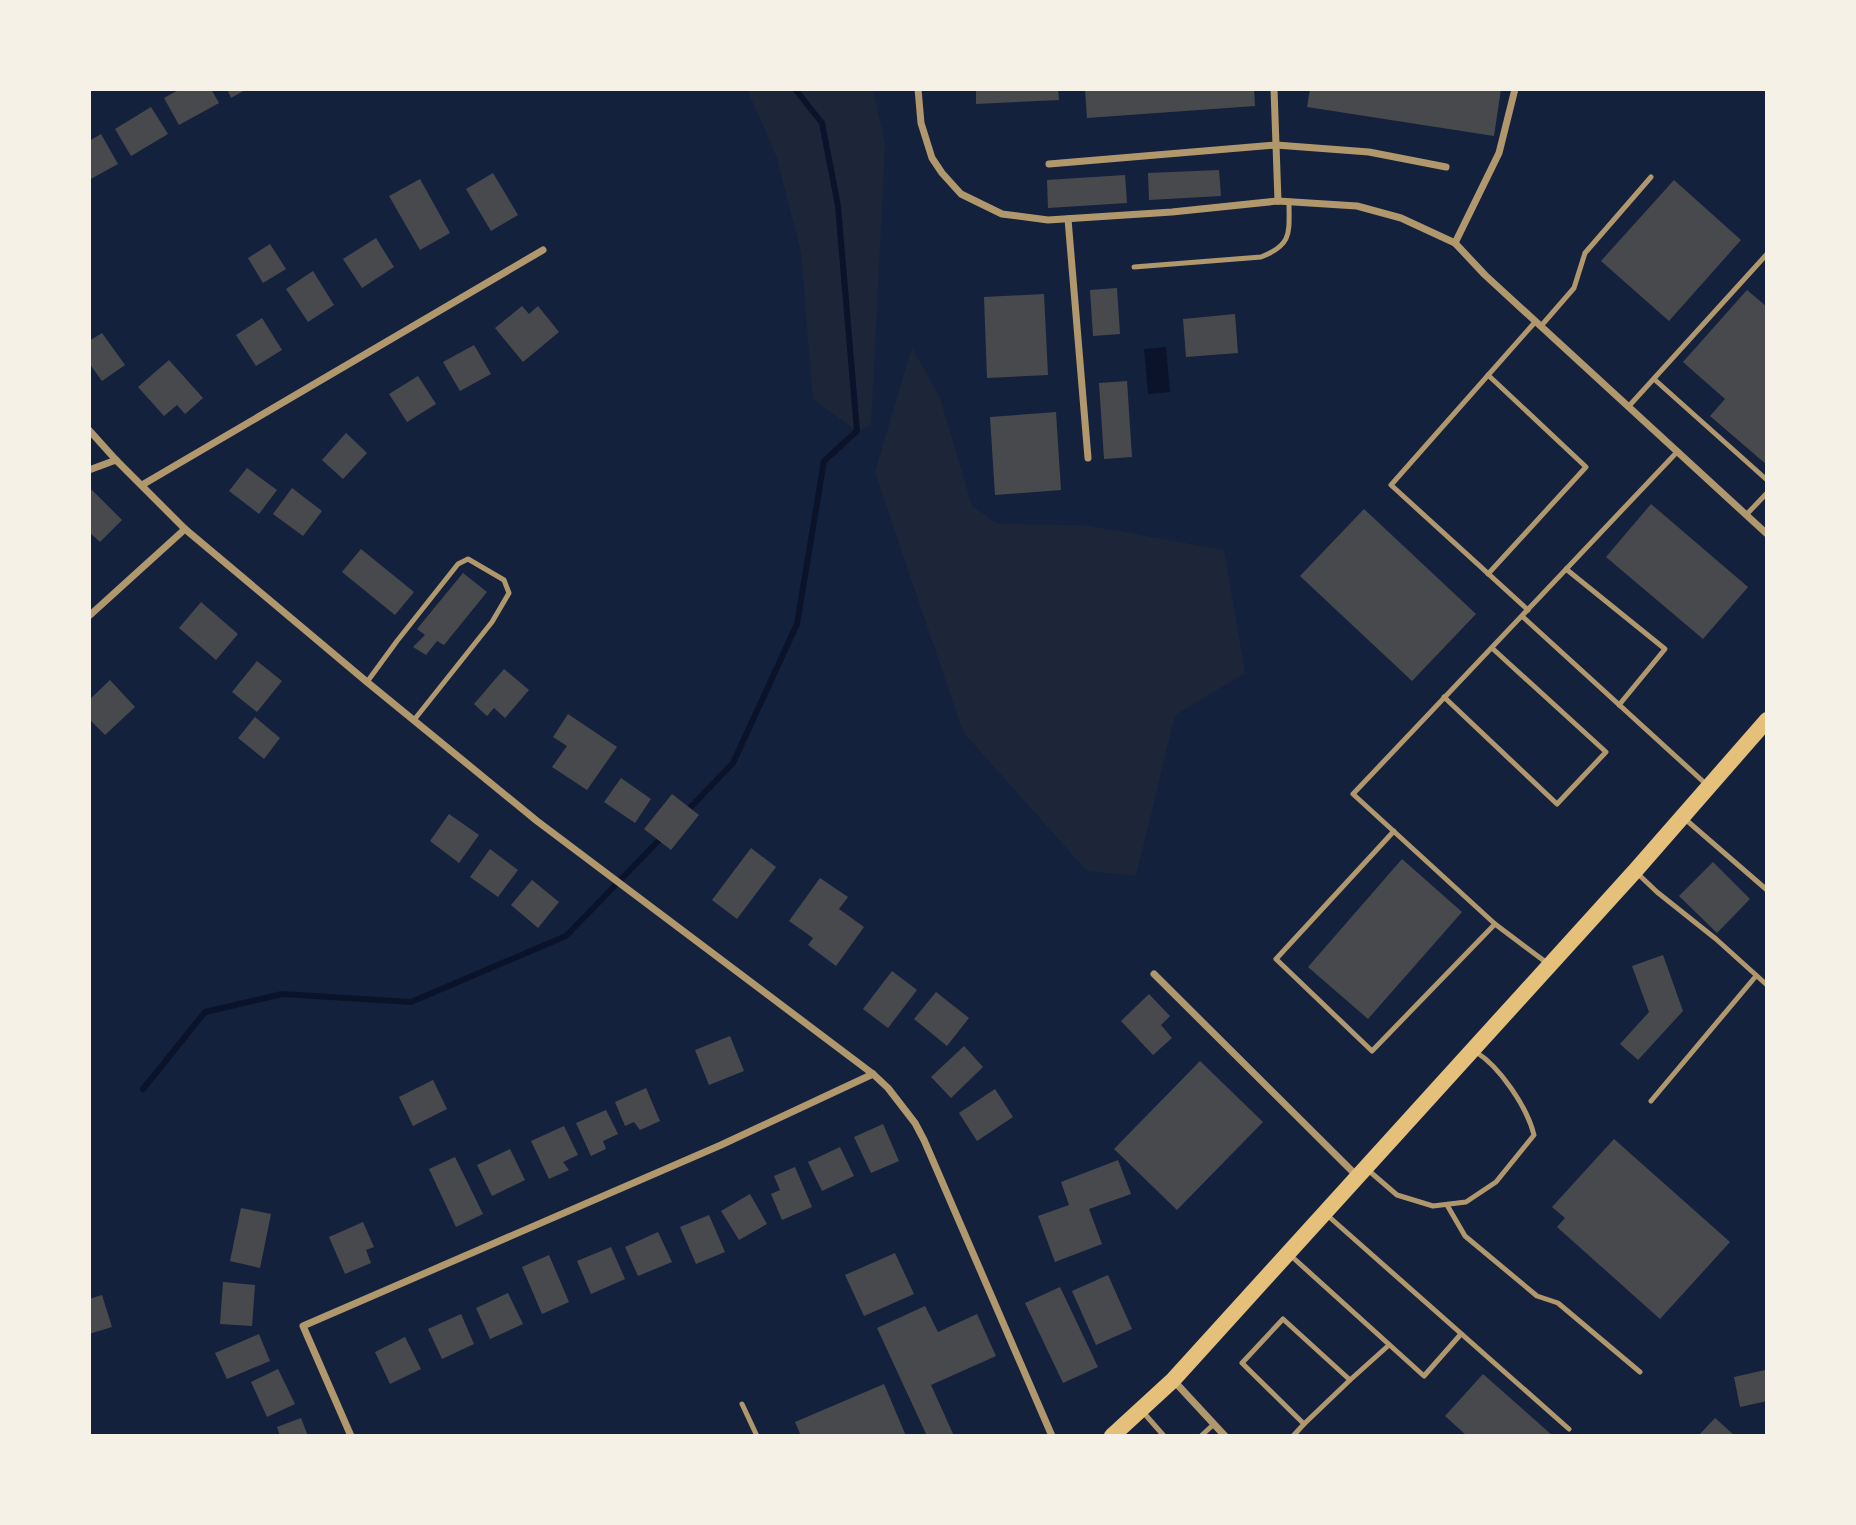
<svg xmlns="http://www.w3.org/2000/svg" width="1856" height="1525" font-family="'Titillium Web',sans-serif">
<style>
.green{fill:#1d2539}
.water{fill:#0b132b}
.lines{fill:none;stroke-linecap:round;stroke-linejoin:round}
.stream{stroke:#0b132b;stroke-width:6}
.building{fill:#48494c}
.service{stroke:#b1986c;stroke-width:5}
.minor{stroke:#b1986c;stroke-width:7}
.primary{stroke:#e5c07b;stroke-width:16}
</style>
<rect width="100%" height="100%" fill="#14213d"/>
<g class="green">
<path d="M747,89H873L885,145L871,426L857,431L813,399L801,252L777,158Z"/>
<path d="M912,348L939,395L972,506L998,524L1084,525L1224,550L1245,673L1175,715L1136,876L1087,871L963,732L875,472Z"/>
</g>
<path class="water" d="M1166,347L1170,392L1148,394L1144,349Z"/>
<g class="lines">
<g class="stream">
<path d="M686,812L733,763L797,624L824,461L857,431L838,206L822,123L795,89"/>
<path d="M143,1089L205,1012L282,994L411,1002L566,936L664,835"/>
</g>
</g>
<g class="building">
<path d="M180,89H211L219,103L179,125L164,98Z"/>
<path d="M227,89H247L231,98Z"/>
<path d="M976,89H1058L1059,100L976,104Z"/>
<path d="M1085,89H1254L1255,106L1087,118Z"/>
<path d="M1310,89H1501L1494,136L1307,107Z"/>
<path d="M151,107L168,134L131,156L115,129Z"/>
<path d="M101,134L118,164L89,180V141Z"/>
<path d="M1219,170L1221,196L1149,200L1148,173Z"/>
<path d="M493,173L518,215L491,231L466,189Z"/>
<path d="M1125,175L1127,203L1048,208L1047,180Z"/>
<path d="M420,179L450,233L420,250L389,196Z"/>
<path d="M1674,180L1741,240L1669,321L1601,261Z"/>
<path d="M376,238L394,267L362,288L343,259Z"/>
<path d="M270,244L286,269L263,283L248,258Z"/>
<path d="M313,271L334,305L308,322L286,289Z"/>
<path d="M1117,288L1120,334L1093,336L1090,290Z"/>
<path d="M1747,290L1767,307V465L1710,416L1725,399L1683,362Z"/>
<path d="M1044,294L1048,375L987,378L984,297Z"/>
<path d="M522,306L529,314L538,306L559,332L523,362L495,328Z"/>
<path d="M1235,314L1238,353L1186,357L1183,319Z"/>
<path d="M262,318L282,350L256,366L236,335Z"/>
<path d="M102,333L125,365L102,381L89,363V341Z"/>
<path d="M474,345L491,374L460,391L443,362Z"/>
<path d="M169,360L203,398L185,414L177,405L164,416L138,387Z"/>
<path d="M418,376L436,404L407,422L389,394Z"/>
<path d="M1127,381L1132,457L1104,459L1099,383Z"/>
<path d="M1056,412L1061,490L995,495L990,417Z"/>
<path d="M346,433L367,453L343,479L322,460Z"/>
<path d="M247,468L277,490L259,514L229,491Z"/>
<path d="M292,488L322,511L303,536L273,514Z"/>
<path d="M92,490L122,520L100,542L89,532V493Z"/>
<path d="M1651,504L1748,587L1703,639L1606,557Z"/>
<path d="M1364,509L1476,614L1412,681L1300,576Z"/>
<path d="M361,549L414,592L395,615L342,572Z"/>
<path d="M463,573L487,592L444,645L437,641L426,655L413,647L425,635L417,629Z"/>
<path d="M201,602L238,634L216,660L179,628Z"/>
<path d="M257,661L282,681L257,712L232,692Z"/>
<path d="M504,669L529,690L505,718L494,708L487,716L474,704Z"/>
<path d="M110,680L135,707L105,735L89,719V700Z"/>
<path d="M568,714L617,747L587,790L552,767L567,746L553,737Z"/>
<path d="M255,717L280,738L264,759L238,738Z"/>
<path d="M621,778L651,799L635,823L604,802Z"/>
<path d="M672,794L699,815L671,850L644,829Z"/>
<path d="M449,814L479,835L459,863L430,841Z"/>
<path d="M751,848L776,867L737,919L712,900Z"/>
<path d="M490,849L518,870L498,897L470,877Z"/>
<path d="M1402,859L1462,912L1368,1019L1308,967Z"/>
<path d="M1713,862L1750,899L1717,933L1679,896Z"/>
<path d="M820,878L848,897L839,909L864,927L836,966L808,945L813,938L789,921Z"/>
<path d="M532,880L559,902L538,928L511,905Z"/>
<path d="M1663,955L1683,1011L1638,1060L1620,1044L1649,1012L1632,966Z"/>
<path d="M892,971L917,990L888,1028L863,1009Z"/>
<path d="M936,992L969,1018L947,1046L914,1019Z"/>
<path d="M1149,994L1170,1016L1161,1025L1172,1038L1153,1055L1121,1021Z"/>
<path d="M730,1036L744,1071L709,1085L695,1050Z"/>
<path d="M964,1046L983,1067L951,1098L931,1077Z"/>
<path d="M1200,1061L1263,1122L1177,1210L1114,1149Z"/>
<path d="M433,1080L447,1109L413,1126L399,1097Z"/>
<path d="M646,1088L660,1121L640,1130L634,1122L625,1126L615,1102Z"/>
<path d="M995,1089L1013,1117L977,1141L959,1113Z"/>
<path d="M606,1110L618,1134L603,1141L606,1149L591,1156L576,1123Z"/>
<path d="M883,1124L899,1161L871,1173L854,1137Z"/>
<path d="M564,1126L578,1155L563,1162L569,1170L549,1179L531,1141Z"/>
<path d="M1614,1139L1730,1242L1660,1319L1557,1227L1565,1218L1552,1207Z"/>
<path d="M840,1147L854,1176L822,1191L808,1162Z"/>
<path d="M510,1149L525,1180L492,1196L477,1165Z"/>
<path d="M455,1157L483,1214L456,1227L429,1169Z"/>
<path d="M1118,1160L1131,1194L1089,1209L1102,1244L1055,1262L1038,1216L1069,1205L1061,1182Z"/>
<path d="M795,1167L812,1207L782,1220L771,1194L780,1190L774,1176Z"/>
<path d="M750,1194L767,1224L739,1240L721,1211Z"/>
<path d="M241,1208L271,1214L260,1268L230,1261Z"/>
<path d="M709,1215L725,1252L696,1264L680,1227Z"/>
<path d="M363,1222L374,1247L366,1250L371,1263L345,1274L329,1237Z"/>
<path d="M658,1232L672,1262L638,1276L625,1247Z"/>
<path d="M611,1247L625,1279L591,1294L577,1261Z"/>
<path d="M895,1253L914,1294L864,1316L845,1275Z"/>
<path d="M549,1255L569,1302L542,1314L522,1267Z"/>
<path d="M1108,1275L1132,1329L1096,1345L1072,1291Z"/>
<path d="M223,1282L255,1285L252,1326L220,1324Z"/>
<path d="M1060,1287L1098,1367L1063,1383L1025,1303Z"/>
<path d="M508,1293L523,1324L490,1339L476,1308Z"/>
<path d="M102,1295L112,1327L89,1334V1299Z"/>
<path d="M925,1306L938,1332L977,1314L996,1356L931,1385L954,1436H927L877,1328Z"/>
<path d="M461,1314L474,1344L442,1359L428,1329Z"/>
<path d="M259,1334L270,1361L227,1379L215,1353Z"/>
<path d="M405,1337L421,1369L390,1384L375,1352Z"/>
<path d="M278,1369L295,1404L267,1417L251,1382Z"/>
<path d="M1765,1370L1767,1401L1740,1407L1734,1377Z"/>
<path d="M1483,1374L1553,1436H1467L1445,1416Z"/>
<path d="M884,1384L906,1436H801L795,1422Z"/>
<path d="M301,1418L308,1436H280L277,1427Z"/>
<path d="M1715,1418L1735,1436H1698Z"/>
</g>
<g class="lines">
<g class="service">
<path d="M1134,267L1261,257C1293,245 1289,232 1289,201"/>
<path d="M1541,326L1574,288L1585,253L1651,177"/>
<path d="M1654,379L1767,480"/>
<path d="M1629,406L1767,254"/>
<path d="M1746,515L1767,493"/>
<path d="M1566,569L1665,649L1619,705"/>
<path d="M1488,574L1586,467L1488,375"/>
<path d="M1528,610L1391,485L1536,321"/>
<path d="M1523,617L1707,785"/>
<path d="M367,682L397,641L458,564L468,559L504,580L509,593L492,622L414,720"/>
<path d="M1444,697L1557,804L1606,752L1492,648"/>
<path d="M1685,819L1767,890"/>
<path d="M1394,831L1276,959L1372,1051L1495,924L1353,794L1678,451"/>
<path d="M1637,873L1657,892L1716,939L1767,985"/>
<path d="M1495,924L1547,963"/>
<path d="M1651,1101L1756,976"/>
<path d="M1368,1170L1397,1195L1433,1206L1466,1202L1496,1182L1534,1135C1527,1107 1500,1067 1476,1052"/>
<path d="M1447,1205L1465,1236L1537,1296L1558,1303L1640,1372"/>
<path d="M1327,1215L1569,1429"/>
<path d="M1289,1254L1424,1376L1461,1334"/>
<path d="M742,1404L757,1436"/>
<path d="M1143,1412L1164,1436"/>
<path d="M1304,1424L1350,1380"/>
<path d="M1201,1436L1214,1424"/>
<path d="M1293,1436L1304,1424L1242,1363L1283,1319L1350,1380L1389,1345"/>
</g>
<g class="minor">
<path d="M918,89L921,123L932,158L942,173L961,194L1002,214L1048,220L1172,212L1278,201L1357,206L1401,218L1455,243L1485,275L1767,534"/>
<path d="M1274,89L1278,201"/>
<path d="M1049,164L1276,145L1369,152L1446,167"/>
<path d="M1068,219L1088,458"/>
<path d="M1455,243L1499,153L1515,89"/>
<path d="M89,430L116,460L185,529L367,682L537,821L873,1074L888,1088L915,1123L924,1140L1052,1436"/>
<path d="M89,470L116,460"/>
<path d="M142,485L543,250"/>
<path d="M89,616L185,529"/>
<path d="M1154,974L1357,1176"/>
<path d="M1174,1381L1225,1436"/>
<path d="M351,1436L303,1326L721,1145L873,1074"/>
</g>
<path class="primary" d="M1112,1436L1173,1380L1635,871L1767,720"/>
</g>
<rect width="1856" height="1525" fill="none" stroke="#f6f1e7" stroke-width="182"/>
</svg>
